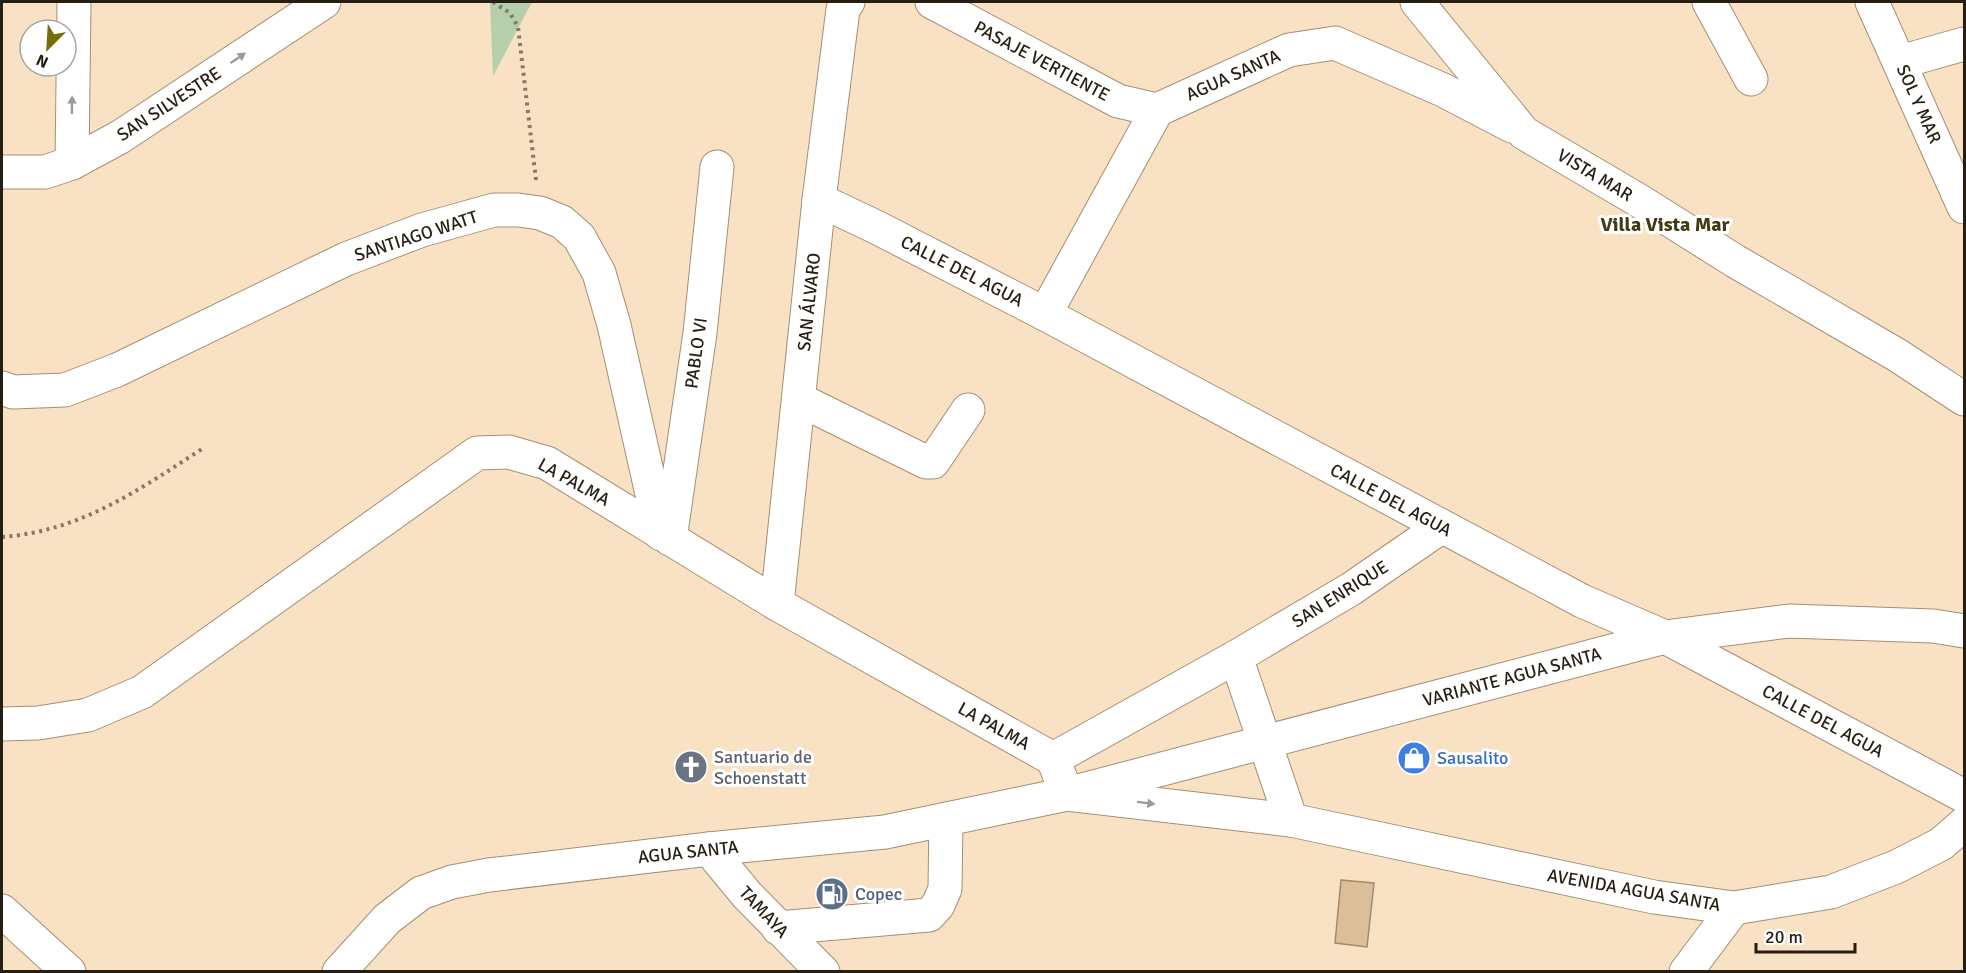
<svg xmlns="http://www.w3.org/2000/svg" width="1966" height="973" font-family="Signika,sans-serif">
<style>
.green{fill:#b5ceac}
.building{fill:#dcbe99;stroke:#a18b6f;stroke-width:1.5}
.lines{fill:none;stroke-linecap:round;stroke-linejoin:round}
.minor-casing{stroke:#a58f73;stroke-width:35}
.major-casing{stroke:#a58f73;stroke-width:35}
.path{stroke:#887864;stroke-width:4;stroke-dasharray:3 4.5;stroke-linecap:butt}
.minor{stroke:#fff;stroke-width:33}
.major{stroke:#fff;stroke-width:33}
.oneway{fill:#9e9a95}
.labels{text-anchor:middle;stroke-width:6;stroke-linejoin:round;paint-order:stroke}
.street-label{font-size:18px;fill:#271e13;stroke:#fff}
.worship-label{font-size:18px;fill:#5b616d;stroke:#fff;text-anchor:start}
.shop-label{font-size:18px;fill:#366cbe;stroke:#fff;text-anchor:start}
.service-label{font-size:18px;fill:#4e5e75;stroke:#fff;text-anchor:start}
.neighbourhood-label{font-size:20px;font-weight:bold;fill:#403b11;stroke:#fff}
</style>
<rect width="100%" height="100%" fill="#f9e1c3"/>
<path class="green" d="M490,2H532L493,76Z"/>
<path class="building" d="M1341,880L1374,883L1367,947L1335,943Z"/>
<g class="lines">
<g class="minor-casing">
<g id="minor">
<path d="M932,2L1118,101L1157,110"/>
<path d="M1417,2L1524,133L1638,200L1735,261L1897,355L1964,399"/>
<path d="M1709,2L1751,79"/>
<path d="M1872,2L1964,207"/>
<path d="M1900,62L1964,44"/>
<path d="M72,163L74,2"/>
<path d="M2,172H45L72,163L120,137L324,2"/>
<path d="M819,200L876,227L1045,314L1582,601L1665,637L1964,796"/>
<path d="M1045,314L1157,110L1289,50L1335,43L1443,90L1512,126"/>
<path d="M2,388L13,392L65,390L117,370L346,259L422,230L494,210H518L540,213L562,222L579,237L599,273L614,325L661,534"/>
<path d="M800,400L926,462H933L968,410"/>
<path d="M670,539L700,333L717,167"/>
<path d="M777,604L819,200L843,9L848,2"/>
<path d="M1236,657L1291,820"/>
<path d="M2,724L38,723L88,715L142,692L477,453L509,452L547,463L777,604L1053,759L1067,794L1291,820L1654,897L1734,908L1831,892L1896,867L1941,844L1964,824"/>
<path d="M1053,759L1236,657L1351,589L1441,527"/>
<path d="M709,849L747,895L823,972"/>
<path d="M2,911L69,972"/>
<path d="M778,928L929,915L938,905L945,889L946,819"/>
<path d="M1686,972L1734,908"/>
</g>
</g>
<g class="major-casing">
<path id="major" d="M339,972L387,919L421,893L452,882L489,875L709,849L885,832L1067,794L1665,637L1789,621L1933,626L1964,631"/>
</g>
<g class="path">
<path d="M493,2L510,13L518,27L536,180"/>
<path d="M2,537C82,531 140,489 205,447"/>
</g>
<use href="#minor" class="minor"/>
<use href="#major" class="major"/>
</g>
<defs><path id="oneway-solid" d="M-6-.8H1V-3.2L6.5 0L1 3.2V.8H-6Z" transform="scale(1.5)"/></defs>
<g class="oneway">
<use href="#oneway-solid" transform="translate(238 58) rotate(-34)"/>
<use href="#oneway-solid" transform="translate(72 105) rotate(-89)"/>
<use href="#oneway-solid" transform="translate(1146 803) rotate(7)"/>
</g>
<defs>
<g id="shop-disc" transform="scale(1.725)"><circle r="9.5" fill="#3f7fe0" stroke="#fff"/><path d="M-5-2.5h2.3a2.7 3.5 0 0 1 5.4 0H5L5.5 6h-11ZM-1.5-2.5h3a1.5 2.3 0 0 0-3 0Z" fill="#fff"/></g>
<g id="church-disc" transform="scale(1.725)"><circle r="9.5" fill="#6b7280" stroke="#fff"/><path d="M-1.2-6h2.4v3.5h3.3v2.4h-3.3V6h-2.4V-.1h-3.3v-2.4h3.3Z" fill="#fff"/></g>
<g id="fuel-disc" transform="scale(1.725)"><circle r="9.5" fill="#5c6f8a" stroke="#fff"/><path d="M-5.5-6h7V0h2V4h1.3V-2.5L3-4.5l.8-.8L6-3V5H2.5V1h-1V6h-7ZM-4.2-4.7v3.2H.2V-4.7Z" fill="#fff"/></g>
</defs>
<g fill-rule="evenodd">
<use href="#shop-disc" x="1414" y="758"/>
<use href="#church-disc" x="691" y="767"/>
<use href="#fuel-disc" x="832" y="894"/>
</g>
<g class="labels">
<g class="street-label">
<text transform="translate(1042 61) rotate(28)" y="6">PASAJE VERTIENTE</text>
<text transform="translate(1233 75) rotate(-24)" y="6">AGUA SANTA</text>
<text transform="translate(169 104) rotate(-33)" y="6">SAN SILVESTRE</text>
<text transform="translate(1919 104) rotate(66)" y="6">SOL Y MAR</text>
<text transform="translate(1595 175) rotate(31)" y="6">VISTA MAR</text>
<text transform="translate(416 236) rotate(-18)" y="6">SANTIAGO WATT</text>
<text transform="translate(962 271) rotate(27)" y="6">CALLE DEL AGUA</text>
<text transform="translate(809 302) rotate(-84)" y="6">SAN ÁLVARO</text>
<text transform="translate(696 353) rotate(-82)" y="6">PABLO VI</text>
<text transform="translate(574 482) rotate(29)" y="6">LA PALMA</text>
<text transform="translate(1391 500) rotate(28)" y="6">CALLE DEL AGUA</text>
<text transform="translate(1340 594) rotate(-32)" y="6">SAN ENRIQUE</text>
<text transform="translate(1512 677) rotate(-15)" y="6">VARIANTE AGUA SANTA</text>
<text transform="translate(1823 721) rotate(28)" y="6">CALLE DEL AGUA</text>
<text transform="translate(994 726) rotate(29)" y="6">LA PALMA</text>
<text transform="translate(688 852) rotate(-6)" y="6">AGUA SANTA</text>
<text transform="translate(1634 890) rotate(10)" y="6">AVENIDA AGUA SANTA</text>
<text transform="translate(764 912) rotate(47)" y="6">TAMAYA</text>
</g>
<g class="worship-label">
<text x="714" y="763">Santuario de<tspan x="714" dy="21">Schoenstatt</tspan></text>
</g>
<g class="shop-label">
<text x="1437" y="764">Sausalito</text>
</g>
<g class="service-label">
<text x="855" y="900">Copec</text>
</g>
<g class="neighbourhood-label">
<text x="1665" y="231">Villa Vista Mar</text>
</g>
</g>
<rect width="1966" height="973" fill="none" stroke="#271e13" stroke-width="6"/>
<g transform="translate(48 48) rotate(204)"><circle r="28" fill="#ffffff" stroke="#a9a5a1" stroke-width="1.5"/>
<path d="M0-4.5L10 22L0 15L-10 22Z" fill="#776b05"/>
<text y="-9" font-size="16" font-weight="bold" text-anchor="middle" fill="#271e13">N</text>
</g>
<path d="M1756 943v9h99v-9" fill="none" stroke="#271e13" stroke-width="3"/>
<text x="1765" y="943" font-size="18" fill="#271e13" stroke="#ffffff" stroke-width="4.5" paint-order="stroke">20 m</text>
</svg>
